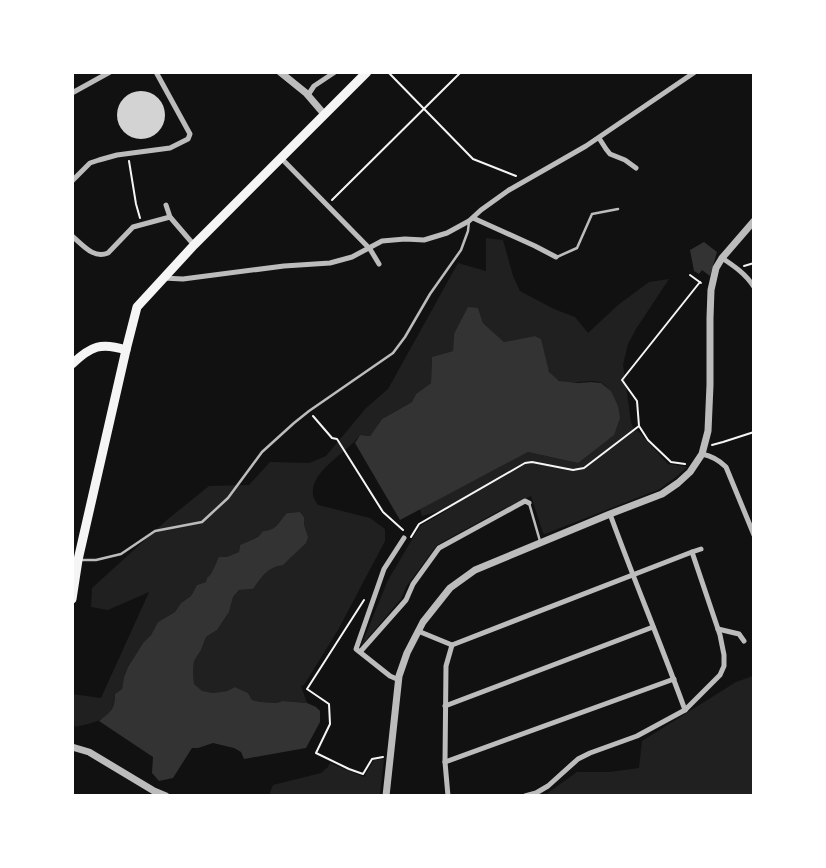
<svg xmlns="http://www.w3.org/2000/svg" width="826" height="868" font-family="Figtree,sans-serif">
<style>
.green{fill:#202020}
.water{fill:#333}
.building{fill:#d3d3d3}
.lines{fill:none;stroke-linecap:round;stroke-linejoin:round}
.path{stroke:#f5f5f5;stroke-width:2}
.service{stroke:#bcbcbc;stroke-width:2.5}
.minor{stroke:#bcbcbc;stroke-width:5}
.tertiary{stroke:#bcbcbc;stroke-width:7}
.primary{stroke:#f5f5f5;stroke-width:9}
</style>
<rect width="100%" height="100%" fill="#111"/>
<g class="green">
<path d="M486,238L503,240L513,276L520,291L554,309L575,317L588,333L618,305L649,282L669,279L636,329L628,344L623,365L631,422L635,432L637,430L668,464L687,467L676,477L660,489L545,534L543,533L531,496L499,511L437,545L406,587L401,599L361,646L388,580L420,526L451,508L422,516L420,509L528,452L578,463L611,391C608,388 605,385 602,383C586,376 564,392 550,373C546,368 542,347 541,339L535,336L504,342L483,323L478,308L454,334L453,351L432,357L431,383L416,394L412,402L382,419L370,436L360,435C348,452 310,471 313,494C313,497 316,502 318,505L370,518L385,529V541L338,630L304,685L301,686L307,703L282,701L277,703L261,702L252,700L248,693L235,687L227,691L213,693L202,692L194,684L193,672L194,661L201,650L206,637L217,630L229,612L233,597L239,590L253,589C258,582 263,574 271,568C276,565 283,564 288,560C298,554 303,528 304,517L300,512L287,513C278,522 278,530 263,531L258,537L240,545L239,552L216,563L211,575L207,578L206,582L197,585L191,596L181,603L175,612L158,622L151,635L143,643L128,667L124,677L122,689L115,694C115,720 96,722 75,727L73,721L72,694L101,698L149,592L108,610L91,607L92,588L168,519L209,486L249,485L270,462L309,463L326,456L366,408L388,389L458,263L486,271Z"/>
<path d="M753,676V795H545L577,772H609L639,768L642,741L736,682Z"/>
<path d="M384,759L380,795H269L273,785L321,773L328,767L330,763L364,777L374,760Z"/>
</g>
<g class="water">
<path d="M704,242L717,252L710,276L702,270L699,274L694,271L690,250Z"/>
<path d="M468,307L478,308L483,323L504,342L535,336L541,339L549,372L559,381L578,383L591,382L601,383L611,391L618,406L620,418L614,435L578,463L528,452L400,520L355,443L360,435L370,436L382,419L412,402L416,394L431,383L432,357L453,351L454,334Z"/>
<path d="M300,512L304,517V525L308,537L306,543L283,565C267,567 262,577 253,589L239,590L233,597L229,612L217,630L206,637L201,650L194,661L193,672L194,684L202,691L213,693L227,691L235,687L248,693L252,700L261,702L277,703L282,701L307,703L316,707L320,711V722L306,748L244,759L241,752L234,748L213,743L198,748H192L173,778L159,781L152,773L153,757L99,721C111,712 115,709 115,694L122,689L124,677L128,667L143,643L151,635L158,622L175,612L181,603L191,596L197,585L206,582L207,578L211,574L219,557H227L239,552L240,545L258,537L263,531C278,530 278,522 287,513Z"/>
</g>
<circle class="building" cx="141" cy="115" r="24"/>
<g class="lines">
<g class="path">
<path d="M388,72L473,159L516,176"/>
<path d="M129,161L136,204L140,218"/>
<path d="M332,200L461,72"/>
<path d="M744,266L754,263"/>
<path d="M690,275L701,283"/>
<path d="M313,416L332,438L337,439L383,512L403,530"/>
<path d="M639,426L648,440L671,462L685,464"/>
<path d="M712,445L723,442L754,432"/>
<path d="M411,537L419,524L525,463L532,462L573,470L584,468L639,426L637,401L622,380L700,282"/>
<path d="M364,600L307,689L329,704L330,724L316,753L349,769L363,774L372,759L383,757"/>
</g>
<g class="service">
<path d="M557,257L577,248L592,214L618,209"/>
<path d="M529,503L540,541"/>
<path d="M79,560H96L121,554L155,531L202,522L228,498L262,452L294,423L309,411L393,353L405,337L430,294L461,250L468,231L469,221"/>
</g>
<g class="minor">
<path d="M72,93L110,72"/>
<path d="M308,95L314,86L335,72"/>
<path d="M599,138L606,149L610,154L625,160L636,168"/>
<path d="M281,158L370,249L379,264"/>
<path d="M72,181L90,163L99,160L117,155L170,148L188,139L190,134L156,72"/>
<path d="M166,205L170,217L194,245"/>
<path d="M473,218L535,246L556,257"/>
<path d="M72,236C83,245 93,259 108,253L133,227L170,217"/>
<path d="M722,258C734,266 746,274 754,287"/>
<path d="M163,278L183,279L284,266L330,263L352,257L382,241L405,239L424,240L447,233L469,221L481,210L509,190L586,146L695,72"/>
<path d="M702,454C712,456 719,460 726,467L754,535"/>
<path d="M610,514C634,580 661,644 685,710"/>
<path d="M692,552L701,549"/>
<path d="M718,629L739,634L744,641"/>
<path d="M418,631L452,645L692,552L720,635L724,655V666L720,675L685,710L637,736L590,753L578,759L548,786L536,793L525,796"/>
<path d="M360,652L406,600L413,584L439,548L525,501L529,503"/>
<path d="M399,680L390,676L356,649L384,569L404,538"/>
<path d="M445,706L653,627"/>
<path d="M445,762L674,679"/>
<path d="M448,796L445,762L446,666L452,645"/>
</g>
<g class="tertiary">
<path d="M280,72L306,93L324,114"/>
<path d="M72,747L89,752L154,791L166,796"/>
<path d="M386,796L399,676L407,653L423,622L450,588L475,570L610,514L662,494L678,483L690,472L702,454L708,431L710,385V318L711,290L716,268L722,258L754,221"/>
</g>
<g class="primary">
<path d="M72,364C91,346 101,342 126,350"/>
<path d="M72,599L78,560L126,350L137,307L194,245L367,72"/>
</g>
</g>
<rect width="826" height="868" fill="none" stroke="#ffffff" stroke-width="148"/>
</svg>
